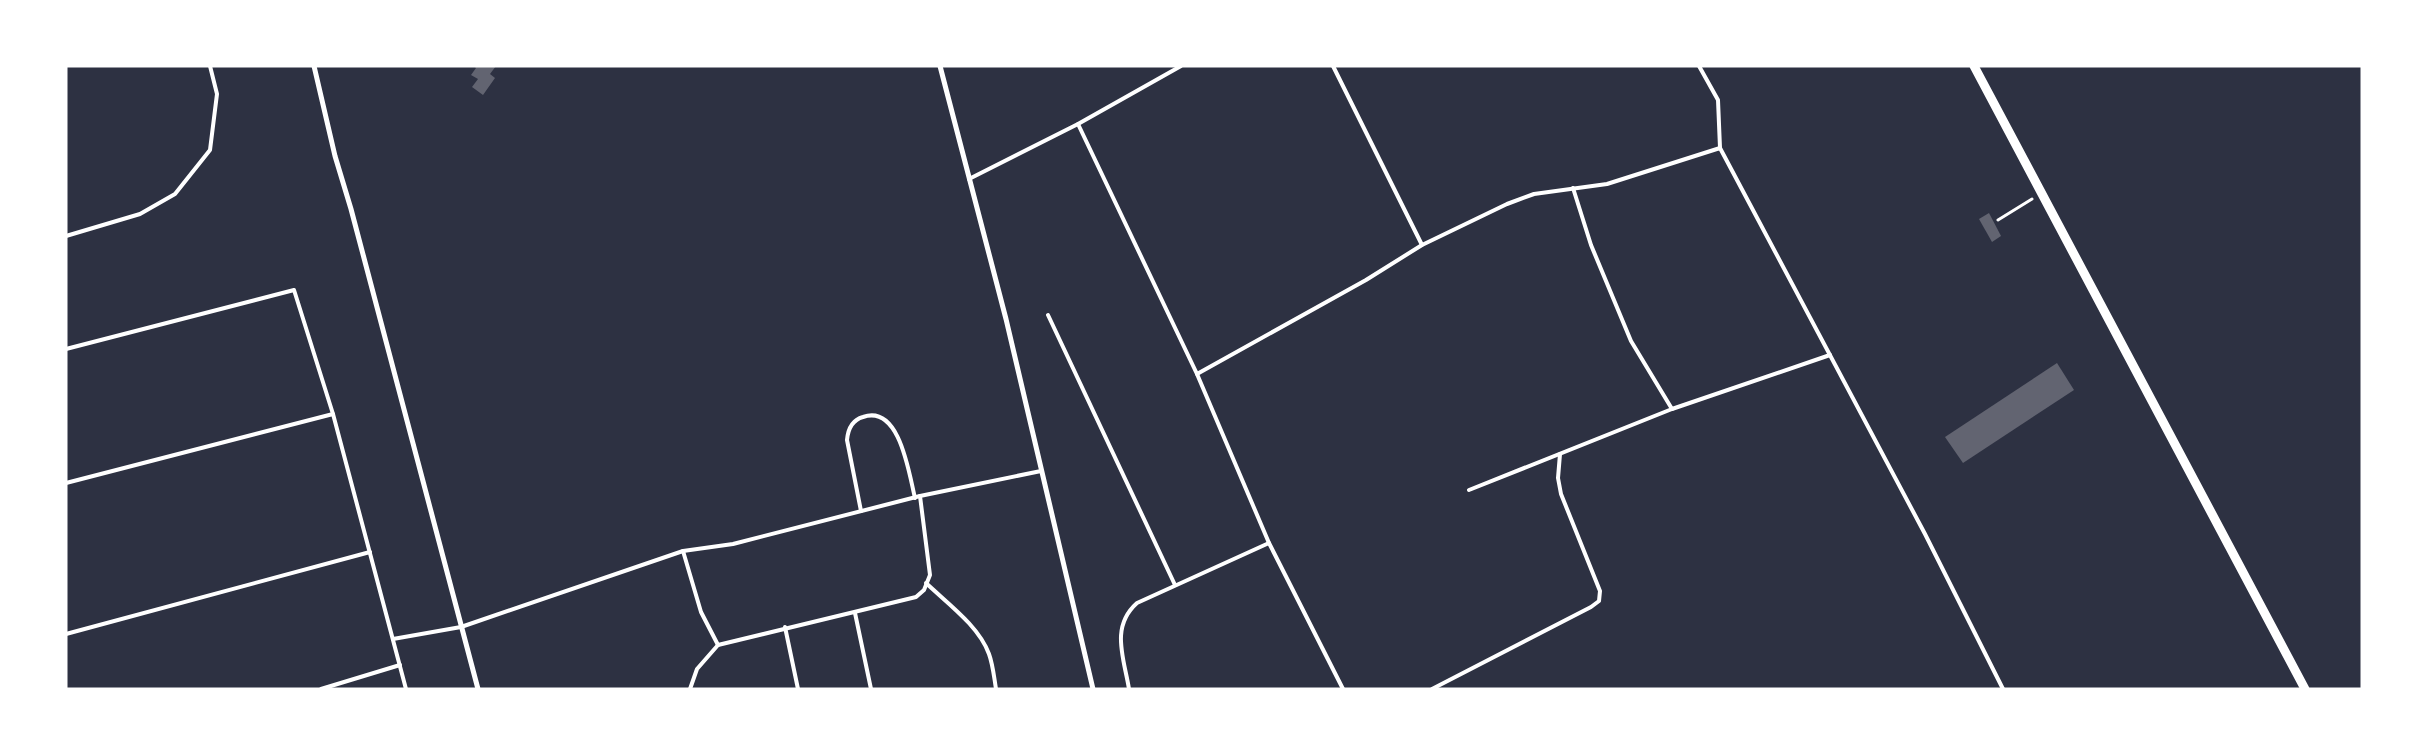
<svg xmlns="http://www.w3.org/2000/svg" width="2428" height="755" font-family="Roboto,sans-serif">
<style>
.building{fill:#626471}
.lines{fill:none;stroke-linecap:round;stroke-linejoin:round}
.path{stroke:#fff;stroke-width:3}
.service{stroke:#fff;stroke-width:4}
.minor{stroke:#fff;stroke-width:5}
.tertiary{stroke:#fff;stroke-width:9}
</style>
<rect width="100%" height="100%" fill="#2d3142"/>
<g class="building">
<path d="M474,66H496L490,74L495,78L483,95L472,87L478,79L471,75L476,68Z"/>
<path d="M1989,213L2001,236L1992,242L1979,219Z"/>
<path d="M2057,363L2074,390L1963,463L1945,437Z"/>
</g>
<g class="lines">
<path class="path" d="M1998,220L2032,199"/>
<g class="service">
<path d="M1333,66L1422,245"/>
<path d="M1699,66L1718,100L1720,148"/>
<path d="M1078,124L1181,66"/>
<path d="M969,179L1078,124L1197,374L1269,543L1343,689"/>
<path d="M1573,188L1591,245L1631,341L1672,409"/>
<path d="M66,236L140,214L175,194L210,150L217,94L210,66"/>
<path d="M1048,315L1175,585"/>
<path d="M66,349L294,290L333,414L406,689"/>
<path d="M1197,374L1366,280L1422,245L1507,204L1534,194L1607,184L1720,148L1925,534L2003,689"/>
<path d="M66,483L333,414"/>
<path d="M1469,490L1672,409L1830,355"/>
<path d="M861,511L847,440C848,429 852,420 863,417C900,404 909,474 915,498"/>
<path d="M683,551L701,612L718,645L916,597L924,590L930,575L920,496"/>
<path d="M926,583C947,603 979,626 989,654C993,665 994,677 996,689"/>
<path d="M855,613L871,689"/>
<path d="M785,627L798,689"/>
<path d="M66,634L370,552"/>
<path d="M393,639L461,627L683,551L733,544L920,496L1041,471"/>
<path d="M321,689L400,665"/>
<path d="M690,689L697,669L718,645"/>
<path d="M1129,689C1124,658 1110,627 1137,603L1269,543"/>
<path d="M1432,689L1591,607L1599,601L1600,591L1561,494L1558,478L1560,454"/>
</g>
<g class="minor">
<path d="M314,66L335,156L351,209L478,689"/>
<path d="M940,66L1006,319L1093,689"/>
</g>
<path class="tertiary" d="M1974,66L2305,689"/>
</g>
<rect width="2428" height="755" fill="none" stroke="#ffffff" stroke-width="135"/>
</svg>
